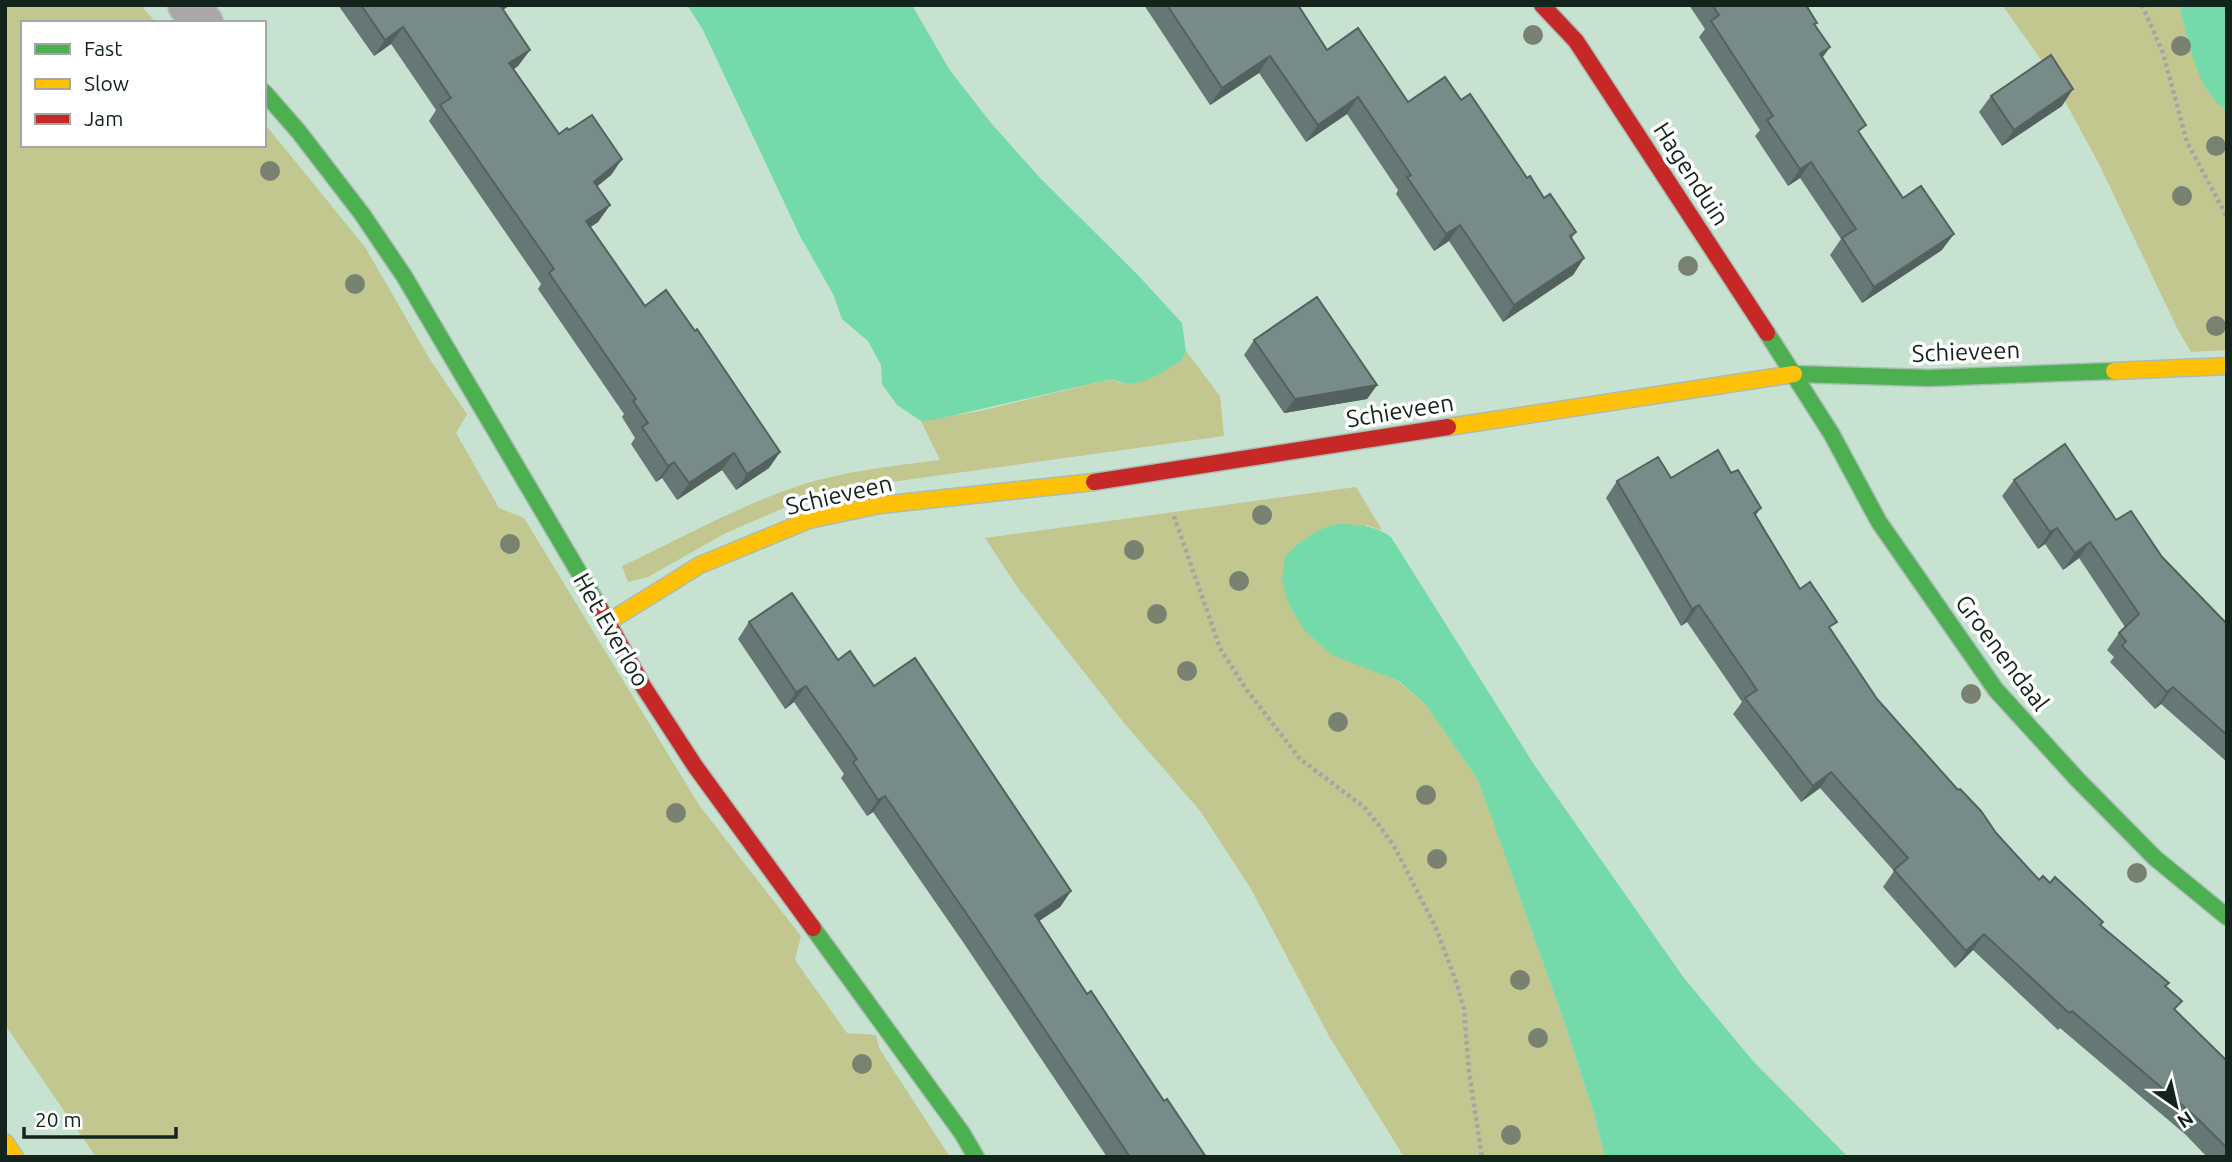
<svg xmlns="http://www.w3.org/2000/svg" width="2232" height="1162" font-family="Ubuntu,sans-serif">
<style>
.green{fill:#c2c68f}
.water{fill:#74daaa}
.lines{fill:none;stroke-linecap:round;stroke-linejoin:round}
.street-casing{stroke:#a9bdb2;stroke-width:42}
.fast-casing{stroke:#a9bdb2;stroke-width:19}
.slow-casing{stroke:#a9bdb2;stroke-width:19}
.jam-casing{stroke:#a9bdb2;stroke-width:19}
.path{stroke:#a2a6a4;stroke-width:4.5;stroke-dasharray:3.5 3.5;stroke-linecap:butt}
.street{stroke:#aea5ab;stroke-width:38}
.fast{stroke:#4caf50;stroke-width:16}
.slow{stroke:#ffc107;stroke-width:16}
.jam{stroke:#c62828;stroke-width:16}
.tree{fill:#798270}
.wall{fill:#667875}
.shaded-wall{fill:#53625f}
.building{fill:#778c88;stroke:#53625f;stroke-width:2}
.labels{text-anchor:middle;stroke-width:7;stroke-linejoin:round;paint-order:stroke}
.street-label{font-size:24px;fill:#12241b;stroke:#fff}
</style>
<rect width="100%" height="100%" fill="#c8e2d2"/>
<g class="green">
<path d="M5,5H141L156,23H23V145H264V123L365,247L431,361L467,414L456,433L499,508L524,518L699,805L801,936L795,960L847,1033L876,1035L879,1048L950,1157H96L5,1025Z"/>
<path d="M2002,5H2179L2192,53L2220,106L2227,111V350L2191,352L2178,330L2100,166L2047,68Z"/>
<path d="M1186,351L1220,396L1224,436L862,486L786,507L724,534L648,577L628,582L622,566C680,539 736,507 798,486C844,471 892,466 940,460L921,421L980,411L1112,379L1120,383L1182,360Z"/>
<path d="M1356,487L1382,530L1366,525L1374,670L1398,681L1426,705L1478,780L1565,1024L1594,1114L1605,1157H1404L1329,1036L1251,889L1201,812L1124,723L1018,588L985,538Z"/>
</g>
<g class="water">
<path d="M687,5H912L949,69L991,123L1040,178L1137,274L1182,323L1186,351L1182,360C1160,373 1138,392 1112,379L933,420L921,421L897,405L882,384L881,365L868,341L842,319L833,294L800,236L702,28Z"/>
<path d="M2179,5H2227V111C2195,89 2189,40 2179,5Z"/>
<path d="M1339,524C1359,525 1375,525 1391,537L1535,766L1684,978L1753,1061L1848,1157H1605L1594,1114L1565,1024L1478,780L1426,705L1399,681L1332,655L1304,630L1288,603L1282,579L1285,556C1302,540 1316,528 1339,524Z"/>
</g>
<g class="lines">
<g class="street-casing">
<path id="street" d="M188,5L203,23"/>
</g>
<g class="fast-casing">
<g id="fast">
<path d="M264,92L299,132L362,214L404,276L597,603"/>
<path d="M1767,333L1831,433L1879,522L1996,690L2078,780L2155,858L2227,917"/>
<path d="M1794,374L1929,378L2114,371"/>
<path d="M813,928L962,1133L976,1157"/>
</g>
</g>
<g class="slow-casing">
<g id="slow">
<path d="M2114,371L2227,366"/>
<path d="M1448,427L1794,374"/>
<path d="M608,622L700,565L809,520L880,505L1094,482"/>
<path d="M5,1142L15,1157"/>
</g>
</g>
<g class="jam-casing">
<g id="jam">
<path d="M1542,5L1576,41L1767,333"/>
<path d="M1094,482L1448,427"/>
<path d="M597,603L643,686L695,766L813,928"/>
</g>
</g>
<g class="path">
<path d="M2142,5L2163,53L2187,142L2227,217"/>
<path d="M1174,516L1220,648L1246,689L1300,759L1364,807L1378,824L1394,846L1436,928L1457,984L1464,1009L1469,1072L1482,1157"/>
</g>
<use href="#street" class="street"/>
<use href="#fast" class="fast"/>
<use href="#slow" class="slow"/>
<use href="#jam" class="jam"/>
</g>
<g class="tree">
<circle cx="1533" cy="35" r="10"/>
<circle cx="2181" cy="46" r="10"/>
<circle cx="2216" cy="146" r="10"/>
<circle cx="270" cy="171" r="10"/>
<circle cx="2182" cy="196" r="10"/>
<circle cx="1688" cy="266" r="10"/>
<circle cx="355" cy="284" r="10"/>
<circle cx="2216" cy="326" r="10"/>
<circle cx="1262" cy="515" r="10"/>
<circle cx="510" cy="544" r="10"/>
<circle cx="1134" cy="550" r="10"/>
<circle cx="1239" cy="581" r="10"/>
<circle cx="1157" cy="614" r="10"/>
<circle cx="1187" cy="671" r="10"/>
<circle cx="1971" cy="694" r="10"/>
<circle cx="1338" cy="722" r="10"/>
<circle cx="1426" cy="795" r="10"/>
<circle cx="676" cy="813" r="10"/>
<circle cx="1437" cy="859" r="10"/>
<circle cx="2137" cy="873" r="10"/>
<circle cx="1520" cy="980" r="10"/>
<circle cx="1538" cy="1038" r="10"/>
<circle cx="862" cy="1064" r="10"/>
<circle cx="1511" cy="1135" r="10"/>
</g>
<g class="wall">
<path d="M338,5H510L503,10L530,50L518,66L514,69L559,134L569,130L622,159L611,175L597,186L610,205L598,222L590,227L645,306L780,452L769,468L736,490L722,470L677,500L662,478L656,482L631,444L635,438L622,417L624,414L538,289L541,284L429,121L436,110L391,44L374,56Z"/>
<path d="M1144,5H1298L1327,50L1408,102L1461,100L1527,178L1576,232L1571,239L1584,258L1573,275L1503,322L1449,241L1434,251L1396,194L1398,190L1347,114L1306,142L1259,73L1210,105Z"/>
<path d="M1689,5H1806L1815,26L1823,58L1860,134L1903,198L1942,250L1862,303L1830,255L1841,239L1800,178L1788,186L1755,136L1760,130L1699,37L1705,29Z"/>
<path d="M1991,96L2062,106L2002,146L1979,112Z"/>
<path d="M1254,340L1377,385L1367,399L1284,413L1244,355Z"/>
<path d="M1731,473L1761,508L1756,515L1800,589L1831,630L1877,699L2039,880L2100,925L2166,987L2175,1010L2227,1061V1157H2207L2186,1135L2060,1028L2058,1030L1973,950L1955,968L1883,887L1894,871L1820,788L1801,802L1733,714L1742,702L1687,622L1681,626L1606,498L1617,481Z"/>
<path d="M2014,480L2116,520L2162,557L2227,624V762L2161,704L2155,709L2110,662L2114,657L2107,650L2119,633L2125,627L2079,558L2063,570L2045,544L2038,549L2002,496Z"/>
<path d="M749,622L838,660L874,686L1071,891L1060,907L1039,921L1087,994L1164,1101L1206,1157H1107L963,942L873,812L867,816L841,778L844,774L794,702L785,709L738,639Z"/>
</g>
<g class="shaded-wall">
<path d="M498,5H510L487,21Z"/>
<path d="M403,27L391,44L374,56L385,40Z"/>
<path d="M1830,47L1818,64L1820,54Z"/>
<path d="M530,50L518,66L498,80L509,63Z"/>
<path d="M1270,56L1259,73L1210,105L1222,88Z"/>
<path d="M2073,89L2062,106L2002,146L2014,130Z"/>
<path d="M1358,97L1347,114L1306,142L1318,125Z"/>
<path d="M622,159L611,175L582,199L594,182Z"/>
<path d="M1811,162L1800,178L1788,186L1800,169Z"/>
<path d="M610,205L598,222L575,238L586,221Z"/>
<path d="M1460,225L1449,241L1434,251L1446,234Z"/>
<path d="M1954,234L1942,250L1862,303L1874,287Z"/>
<path d="M1584,258L1573,275L1503,322L1514,305Z"/>
<path d="M1377,385L1367,399L1284,413L1295,399Z"/>
<path d="M780,452L769,468L736,490L747,474Z"/>
<path d="M734,453L722,470L677,500L689,483Z"/>
<path d="M674,462L662,478L656,482L668,466Z"/>
<path d="M2057,528L2045,544L2038,549L2050,532Z"/>
<path d="M2090,542L2079,558L2063,570L2075,553Z"/>
<path d="M1699,605L1687,622L1681,626L1692,609Z"/>
<path d="M806,686L794,702L785,709L796,692Z"/>
<path d="M2173,687L2161,704L2155,709L2167,692Z"/>
<path d="M1831,772L1820,788L1801,802L1813,786Z"/>
<path d="M885,796L873,812L867,816L878,800Z"/>
<path d="M1071,891L1060,907L1024,931L1035,915Z"/>
<path d="M1984,934L1973,950L1955,968L1966,951Z"/>
</g>
<g class="building">
<path d="M361,5H500L530,50L509,63L559,134L567,128L569,130L592,115L622,159L594,182L610,205L586,221L645,306L666,290L695,331L697,329L780,452L747,474L734,453L689,483L674,462L668,466L642,427L648,423L633,401L636,399L549,273L554,269L440,105L451,98L403,27L385,40Z"/>
<path d="M1167,5H1298L1327,50L1358,28L1408,102L1445,77L1461,100L1470,94L1527,178L1530,176L1544,198L1550,194L1576,232L1570,236L1584,258L1514,305L1460,225L1446,234L1407,177L1411,175L1358,97L1318,125L1270,56L1222,88Z"/>
<path d="M1712,5H1806L1817,23L1814,24L1830,47L1820,54L1866,125L1858,131L1903,198L1921,186L1954,234L1874,287L1842,238L1856,229L1811,162L1800,169L1767,120L1773,116L1711,21L1719,15Z"/>
<path d="M2051,55L2073,89L2014,130L1991,96Z"/>
<path d="M1317,297L1377,385L1295,399L1254,340Z"/>
<path d="M2065,444L2116,520L2131,511L2162,557L2227,624V735L2173,687L2167,692L2122,646L2126,641L2119,633L2139,614L2090,542L2075,553L2057,528L2050,532L2014,480Z"/>
<path d="M1718,450L1731,473L1738,470L1761,508L1754,513L1800,589L1810,582L1837,622L1829,627L1877,699L1958,790L1960,789L1981,811L1996,833L2039,880L2043,876L2050,883L2055,877L2103,922L2100,925L2169,983L2165,986L2182,1001L2174,1009L2227,1061V1148L2197,1118L2072,1011L2069,1013L1984,934L1966,951L1894,870L1908,858L1831,772L1813,786L1745,698L1757,690L1699,605L1692,609L1617,481L1658,457L1671,478Z"/>
<path d="M792,593L838,660L850,651L874,686L915,658L1071,891L1035,915L1087,994L1091,991L1164,1101L1167,1099L1206,1157H1130L975,926L885,796L878,800L853,762L857,759L806,686L796,692L749,622Z"/>
</g>
<g class="labels">
<g class="street-label">
<text transform="translate(1691 174) rotate(57)" y="8">Hagenduin</text>
<text transform="translate(1966 352) rotate(-2)" y="8">Schieveen</text>
<text transform="translate(1400 411) rotate(-9)" y="8">Schieveen</text>
<text transform="translate(839 495) rotate(-13)" y="8">Schieveen</text>
<text transform="translate(611 630) rotate(60)" y="8">Het Everloo</text>
<text transform="translate(2002 653) rotate(53)" y="8">Groenendaal</text>
</g>
</g>
<rect width="2232" height="1162" fill="none" stroke="#12241b" stroke-width="14"/>
<rect x="21" y="21" width="245" height="126" fill="#ffffff" stroke="#a0a7a4" stroke-width="2"/>
<rect x="35" y="44" width="35" height="10" fill="#4caf50" stroke="#a0a7a4" stroke-width="2"/>
<text x="84" y="56" font-size="21" fill="#12241b">Fast</text>
<rect x="35" y="79" width="35" height="10" fill="#ffc107" stroke="#a0a7a4" stroke-width="2"/>
<text x="84" y="91" font-size="21" fill="#12241b">Slow</text>
<rect x="35" y="114" width="35" height="10" fill="#c62828" stroke="#a0a7a4" stroke-width="2"/>
<text x="84" y="126" font-size="21" fill="#12241b">Jam</text>
<g transform="translate(2176 1106) rotate(146)" stroke="#ffffff" stroke-width="5" paint-order="stroke">
<path d="M0-5L12 26L0 18L-12 26Z" fill="#12241b"/>
<text y="-10" font-size="19" font-weight="bold" text-anchor="middle" fill="#12241b">N</text>
</g>
<path d="M24 1127v10h152v-10" fill="none" stroke="#12241b" stroke-width="3.5"/>
<text x="35" y="1127" font-size="21" fill="#12241b" stroke="#ffffff" stroke-width="5" paint-order="stroke">20 m</text>
</svg>
